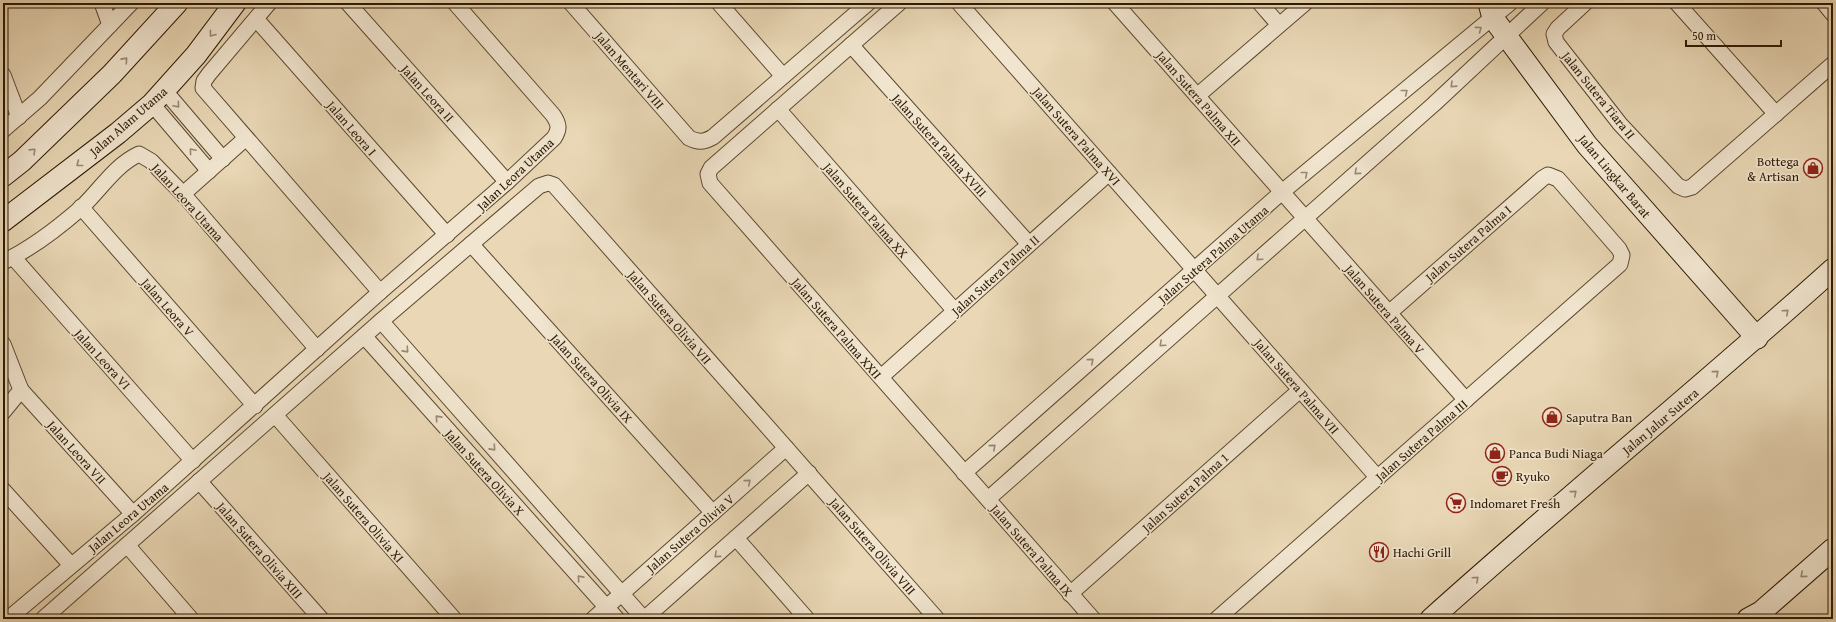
<svg xmlns="http://www.w3.org/2000/svg" width="1836" height="622" font-family="'Gentium Book Plus',serif">
<style>
.lines{fill:none;stroke-linecap:round;stroke-linejoin:round}
.street-casing{stroke:#5b482f;stroke-width:17}
.secondary-casing{stroke:#2c1902;stroke-width:23}
.street{stroke:#f1e5cf;stroke-width:15}
.secondary{stroke:#f1e5cf;stroke-width:21}
.oneway{stroke:#988973}
.labels{text-anchor:middle;stroke-width:3.5;stroke-linejoin:round;paint-order:stroke}
.street-label{font-size:13px;fill:#2c1902;stroke:#f1e5cf}
.poi-label{font-size:13px;fill:#2c1902;stroke:#f1e5cf;text-anchor:start}
</style>
<rect width="100%" height="100%" fill="#e9d7b5"/>
<filter id="stains"><feTurbulence type="fractalNoise" baseFrequency=".005" numOctaves="4"/><feColorMatrix values="0 0 0 0 .2 0 0 0 0 .09 0 0 0 0 .02 0 0 0 .5 -.17"/></filter>
<radialGradient id="worn" r=".72"><stop offset=".6" stop-color="#630" stop-opacity="0"/><stop offset="1" stop-color="#630" stop-opacity=".3"/></radialGradient>
<g class="lines">
<g class="street-casing">
<g id="street">
<path d="M102,3L110,25"/>
<path d="M269,3L209,74L204,81L203,88L380,292"/>
<path d="M348,3L507,182"/>
<path d="M571,3L689,138C699,143 704,142 713,137L868,3"/>
<path d="M719,3L783,76"/>
<path d="M899,3L711,168L708,174L710,183L1093,619"/>
<path d="M959,3L1378,478"/>
<path d="M1115,3L1466,400"/>
<path d="M1260,3L1279,25"/>
<path d="M1585,3L1558,28L1554,34L1556,42L1620,124L1678,186L1685,189L1692,187L1833,64"/>
<path d="M1677,3L1776,114"/>
<path d="M1824,3L1833,14"/>
<path d="M257,20L447,235"/>
<path d="M851,45L1029,244"/>
<path d="M3,75L19,117"/>
<path d="M165,91L223,159"/>
<path d="M1197,96L1305,3"/>
<path d="M152,104L209,171"/>
<path d="M778,109L955,311"/>
<path d="M3,130L40,98L131,3"/>
<path d="M183,194L246,138"/>
<path d="M81,207L255,406"/>
<path d="M471,244L713,513"/>
<path d="M13,257L193,461"/>
<path d="M3,262C31,249 58,228 81,208C100,190 115,165 139,154L151,161L183,194L317,349"/>
<path d="M381,321L644,619"/>
<path d="M364,336L617,619"/>
<path d="M3,344L21,390L3,412"/>
<path d="M881,377L1109,173"/>
<path d="M21,390L133,514"/>
<path d="M275,415L454,619"/>
<path d="M964,473L1282,192L1510,3"/>
<path d="M199,481L321,619"/>
<path d="M3,490L71,565"/>
<path d="M988,499L1434,104L1542,3"/>
<path d="M736,538L807,619"/>
<path d="M127,545L191,619"/>
<path d="M1070,594L1300,390"/>
<path d="M8,619L133,514L380,292L507,182L554,138C560,129 559,124 553,115L455,3"/>
<path d="M43,619L381,321L539,186L548,183L554,185L937,619"/>
<path d="M593,619L786,448"/>
<path d="M644,619L809,473"/>
<path d="M1217,619L1620,264L1622,255L1619,249L1558,179L1548,175L1543,178L1389,313"/>
</g>
</g>
<g class="secondary-casing">
<g id="secondary">
<path d="M1489,3L1493,18L1587,145L1757,338"/>
<path d="M3,176L22,161L112,74L177,3"/>
<path d="M3,221L118,133L152,104L196,55L235,3"/>
<path d="M1431,619C1563,500 1701,388 1833,269"/>
<path d="M1748,619L1761,612L1833,549"/>
</g>
</g>
<use href="#street" class="street"/>
<use href="#secondary" class="secondary"/>
</g>
<defs><path id="oneway-chevron" d="M-2-3.5L2.5 0L-2 3.5" fill="none" stroke-width="1.6" stroke-linecap="round" stroke-linejoin="round"/></defs>
<g class="oneway">
<use href="#oneway-chevron" transform="translate(1479 29) rotate(-37)"/>
<use href="#oneway-chevron" transform="translate(212 34) rotate(127)"/>
<use href="#oneway-chevron" transform="translate(125 60) rotate(-48)"/>
<use href="#oneway-chevron" transform="translate(1453 85) rotate(136)"/>
<use href="#oneway-chevron" transform="translate(1405 92) rotate(-39)"/>
<use href="#oneway-chevron" transform="translate(177 105) rotate(49)"/>
<use href="#oneway-chevron" transform="translate(33 151) rotate(-44)"/>
<use href="#oneway-chevron" transform="translate(192 151) rotate(-130)"/>
<use href="#oneway-chevron" transform="translate(79 164) rotate(142)"/>
<use href="#oneway-chevron" transform="translate(1357 172) rotate(139)"/>
<use href="#oneway-chevron" transform="translate(1305 174) rotate(-39)"/>
<use href="#oneway-chevron" transform="translate(1259 258) rotate(138)"/>
<use href="#oneway-chevron" transform="translate(1786 312) rotate(-42)"/>
<use href="#oneway-chevron" transform="translate(1162 344) rotate(138)"/>
<use href="#oneway-chevron" transform="translate(406 350) rotate(48)"/>
<use href="#oneway-chevron" transform="translate(1091 361) rotate(-41)"/>
<use href="#oneway-chevron" transform="translate(1716 373) rotate(-40)"/>
<use href="#oneway-chevron" transform="translate(438 418) rotate(-132)"/>
<use href="#oneway-chevron" transform="translate(993 447) rotate(-41)"/>
<use href="#oneway-chevron" transform="translate(493 448) rotate(48)"/>
<use href="#oneway-chevron" transform="translate(748 482) rotate(-41)"/>
<use href="#oneway-chevron" transform="translate(1574 493) rotate(-41)"/>
<use href="#oneway-chevron" transform="translate(717 555) rotate(139)"/>
<use href="#oneway-chevron" transform="translate(1803 575) rotate(139)"/>
<use href="#oneway-chevron" transform="translate(580 578) rotate(-132)"/>
<use href="#oneway-chevron" transform="translate(1476 579) rotate(-42)"/>
</g>
<defs>
<g id="shop-ring" transform="scale(1)"><circle r="9.5" fill="#f1e5cf" stroke="#8f2418" stroke-width="1.5"/><path d="M-5-2.5h2.3a2.7 3.5 0 0 1 5.4 0H5L5.5 6h-11ZM-1.5-2.5h3a1.5 2.3 0 0 0-3 0Z" fill="#8f2418"/></g>
<g id="cafe-ring" transform="scale(1)"><circle r="9.5" fill="#f1e5cf" stroke="#8f2418" stroke-width="1.5"/><path d="M-5.5-4.5H6V0H3Q3 3.5 0 3.5H-2.5Q-5.5 3.5-5.5 0ZM3-3.2v2h1.7v-2ZM-6 4.5H4V6H-6Z" fill="#8f2418"/></g>
<g id="supermarket-ring" transform="scale(1)"><circle r="9.5" fill="#f1e5cf" stroke="#8f2418" stroke-width="1.5"/><path d="M-6-5.5h2.5l.6 2H6L4.5 2H-2.5L-4.4-4H-6ZM-1.5 3.2a1.3 1.3 0 1 0 .1 0ZM3 3.2a1.3 1.3 0 1 0 .1 0Z" fill="#8f2418"/></g>
<g id="restaurant-ring" transform="scale(1)"><circle r="9.5" fill="#f1e5cf" stroke="#8f2418" stroke-width="1.5"/><path d="M-5-6h1v4h1v-4h1v4h1v-4h1v5L-1.5 .5V6h-2V.5L-5-1ZM5-6V6H3V1.5H1.5Q1.5-4 5-6Z" fill="#8f2418"/></g>
</defs>
<g fill-rule="evenodd">
<use href="#shop-ring" x="1813" y="168"/>
<use href="#shop-ring" x="1552" y="417"/>
<use href="#shop-ring" x="1495" y="453"/>
<use href="#cafe-ring" x="1502" y="476"/>
<use href="#supermarket-ring" x="1456" y="503"/>
<use href="#restaurant-ring" x="1379" y="552"/>
</g>
<g class="labels">
<g class="street-label">
<text transform="translate(630 70) rotate(49)" y="5">Jalan Mentari VIII</text>
<text transform="translate(428 93) rotate(48)" y="5">Jalan Leora II</text>
<text transform="translate(1599 95) rotate(51)" y="5">Jalan Sutera Tiara II</text>
<text transform="translate(1199 98) rotate(49)" y="5">Jalan Sutera Palma XII</text>
<text transform="translate(128 121) rotate(-41)" y="5">Jalan Alam Utama</text>
<text transform="translate(352 128) rotate(49)" y="5">Jalan Leora I</text>
<text transform="translate(1077 136) rotate(49)" y="5">Jalan Sutera Palma XVI</text>
<text transform="translate(940 145) rotate(48)" y="5">Jalan Sutera Palma XVIII</text>
<text transform="translate(515 174) rotate(-43)" y="5">Jalan Leora Utama</text>
<text transform="translate(1615 176) rotate(50)" y="5">Jalan Lingkar Barat</text>
<text transform="translate(188 202) rotate(48)" y="5">Jalan Leora Utama</text>
<text transform="translate(866 210) rotate(49)" y="5">Jalan Sutera Palma XX</text>
<text transform="translate(1468 243) rotate(-41)" y="5">Jalan Sutera Palma I</text>
<text transform="translate(1213 254) rotate(-41)" y="5">Jalan Sutera Palma Utama</text>
<text transform="translate(995 275) rotate(-42)" y="5">Jalan Sutera Palma II</text>
<text transform="translate(168 307) rotate(49)" y="5">Jalan Leora V</text>
<text transform="translate(1385 309) rotate(49)" y="5">Jalan Sutera Palma V</text>
<text transform="translate(670 317) rotate(49)" y="5">Jalan Sutera Olivia VII</text>
<text transform="translate(837 328) rotate(49)" y="5">Jalan Sutera Palma XXII</text>
<text transform="translate(103 359) rotate(48)" y="5">Jalan Leora VI</text>
<text transform="translate(592 378) rotate(48)" y="5">Jalan Sutera Olivia IX</text>
<text transform="translate(1297 386) rotate(49)" y="5">Jalan Sutera Palma VII</text>
<text transform="translate(1660 421) rotate(-40)" y="5">Jalan Jalur Sutera</text>
<text transform="translate(1421 440) rotate(-41)" y="5">Jalan Sutera Palma III</text>
<text transform="translate(77 452) rotate(48)" y="5">Jalan Leora VII</text>
<text transform="translate(485 472) rotate(48)" y="5">Jalan Sutera Olivia X</text>
<text transform="translate(1185 492) rotate(-42)" y="5">Jalan Sutera Palma 1</text>
<text transform="translate(128 517) rotate(-40)" y="5">Jalan Leora Utama</text>
<text transform="translate(364 517) rotate(49)" y="5">Jalan Sutera Olivia XI</text>
<text transform="translate(690 533) rotate(-41)" y="5">Jalan Sutera Olivia V</text>
<text transform="translate(873 546) rotate(49)" y="5">Jalan Sutera Olivia VIII</text>
<text transform="translate(260 550) rotate(49)" y="5">Jalan Sutera Olivia XIII</text>
<text transform="translate(1032 550) rotate(49)" y="5">Jalan Sutera Palma IX</text>
</g>
<g class="poi-label">
<text x="1799" y="166" text-anchor="end">Bottega<tspan x="1799" dy="15">&amp; Artisan</tspan></text>
<text x="1566" y="422">Saputra Ban</text>
<text x="1509" y="458">Panca Budi Niaga</text>
<text x="1516" y="481">Ryuko</text>
<text x="1470" y="508">Indomaret Fresh</text>
<text x="1393" y="557">Hachi Grill</text>
</g>
</g>
<rect width="1836" height="622" fill="none" stroke="#e9d7b5" stroke-width="16"/>
<rect x="4" y="4" width="1828" height="614" fill="none" stroke="#2c1902" stroke-width="2"/>
<rect x="8" y="8" width="1820" height="606" fill="none" stroke="#2c1902"/>
<path d="M1686 40v6h95v-6" fill="none" stroke="#2c1902" stroke-width="2"/>
<text x="1692" y="40" font-size="12" fill="#2c1902" stroke="#f1e5cf" stroke-width="3" paint-order="stroke">50 m</text>
<rect width="100%" height="100%" filter="url(#stains)"/>
<rect width="100%" height="100%" fill="url(#worn)"/>
</svg>
